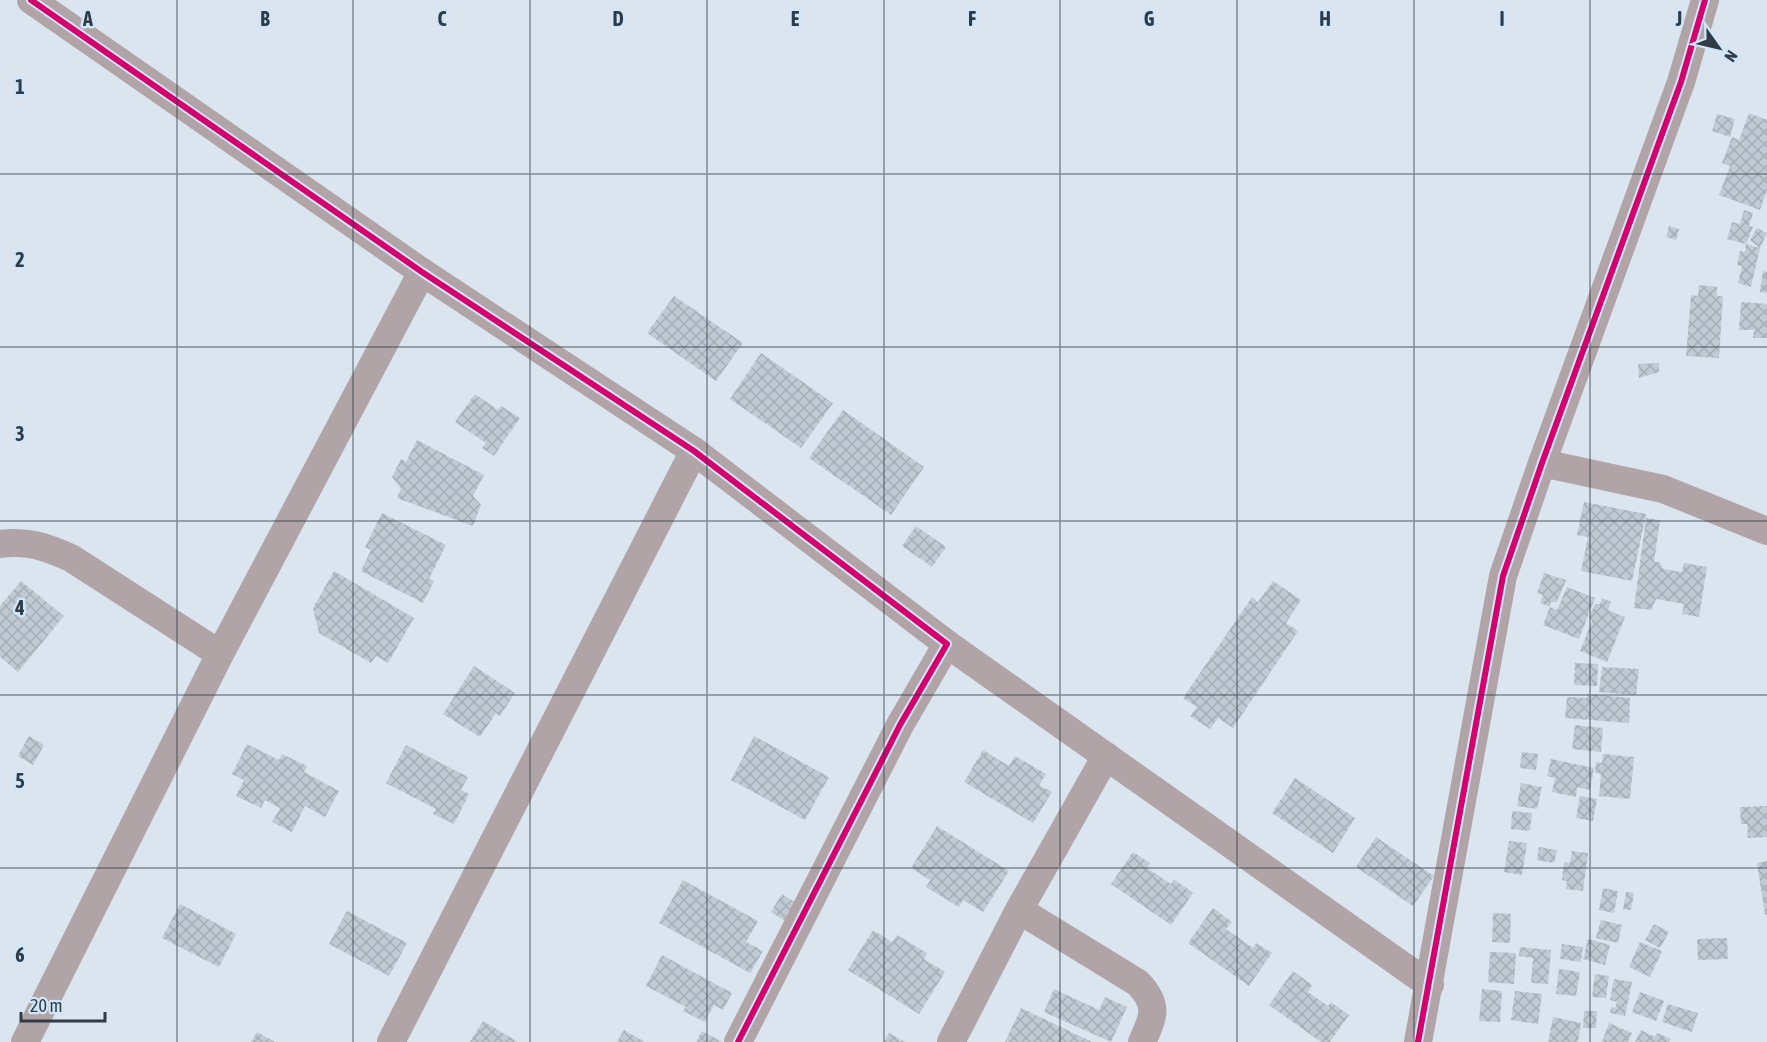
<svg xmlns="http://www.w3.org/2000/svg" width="1767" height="1042" font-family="'Asap Condensed',sans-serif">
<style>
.building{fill:url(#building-cross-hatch)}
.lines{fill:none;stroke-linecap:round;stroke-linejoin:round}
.minor{stroke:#b0a4a6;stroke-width:28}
.cycleway-casing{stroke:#d0e6fa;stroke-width:10}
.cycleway{stroke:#d6006c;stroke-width:6}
.grid{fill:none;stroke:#303b45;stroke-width:1.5;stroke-opacity:0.55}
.grid-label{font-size:20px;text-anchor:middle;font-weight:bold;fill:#303b45;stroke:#d0e6fa;stroke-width:5;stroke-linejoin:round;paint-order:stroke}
</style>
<defs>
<pattern id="building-cross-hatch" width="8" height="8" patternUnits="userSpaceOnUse" patternTransform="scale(1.5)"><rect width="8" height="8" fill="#c0cad4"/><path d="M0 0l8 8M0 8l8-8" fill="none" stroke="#a5aeb7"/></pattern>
</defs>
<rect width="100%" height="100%" fill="#dae5f0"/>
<g class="building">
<path d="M1749,113L1767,120V190L1760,210L1719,195L1730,166L1722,163L1732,137L1739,140Z"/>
<path d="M1717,114L1735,119L1730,137L1712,131Z"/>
<path d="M1744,210L1753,213L1749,226L1753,227L1746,244L1760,248L1751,287L1738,283L1742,266L1737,265L1740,251L1745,252L1746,244L1727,239L1732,222L1740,224Z"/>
<path d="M1669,226L1679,229L1676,240L1666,237Z"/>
<path d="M1757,228L1767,233L1760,248L1750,240Z"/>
<path d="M1763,271L1767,272V293L1760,292Z"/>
<path d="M1699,285L1717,287V296H1723L1719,358L1686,356L1691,295L1698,296Z"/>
<path d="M674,296L743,343L716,381L647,333Z"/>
<path d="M1741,302L1767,304V338H1753L1754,330H1739Z"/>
<path d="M761,353L833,403L801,448L730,399Z"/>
<path d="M1659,363V372L1639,378L1638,364Z"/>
<path d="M475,394L498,410L501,406L520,418L494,456L482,448L486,443L455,422Z"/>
<path d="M843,410L924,467L891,515L809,458Z"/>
<path d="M417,440L484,475L473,496L481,505L473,526L397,498L401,488L392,477L401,459L406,462Z"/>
<path d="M1584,502L1646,514L1632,581L1581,571L1588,537L1577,535Z"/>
<path d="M382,513L446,545L429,579L434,581L423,603L361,571L371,550L365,547Z"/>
<path d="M1646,518L1660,520L1654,562H1660L1663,569L1682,572L1684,563L1707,567L1699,617L1682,614L1684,604L1656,599L1651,610L1634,608Z"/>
<path d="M916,526L946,547L932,567L902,546Z"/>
<path d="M334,571L414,618L388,663L376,656L371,663L319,633L313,608Z"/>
<path d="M1544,573L1566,580L1557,602H1551L1550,607L1540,603L1543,595L1537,593Z"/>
<path d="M21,581L64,616L18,672L0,657V606Z"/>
<path d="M1273,581L1301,600L1286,623L1298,631L1233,728L1218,718L1210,729L1190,716L1197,707L1183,698L1252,597L1258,602Z"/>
<path d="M1567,587L1595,598L1579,639L1543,625L1550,607L1557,610Z"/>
<path d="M1602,598L1611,602L1608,610L1625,617L1607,662L1580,651L1592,621L1589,617L1595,604H1600Z"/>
<path d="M1575,663L1598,664L1597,686L1574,685Z"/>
<path d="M474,666L515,693L500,716L496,713L480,737L443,714Z"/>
<path d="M1602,667L1639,669L1636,695L1599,692Z"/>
<path d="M1587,694L1630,698L1629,723L1565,718L1567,697L1587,698Z"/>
<path d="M1575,725L1603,728L1601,752L1572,749Z"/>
<path d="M29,736L44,745L33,765L18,756Z"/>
<path d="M754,736L829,777L805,820L731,780Z"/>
<path d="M247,744L279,760L282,754L307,766L304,772L339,791L325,817L305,806L292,832L272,822L280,808L265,800L261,808L236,796L244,780L232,774Z"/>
<path d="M406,745L468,777L461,790L469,794L454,824L433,814L436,809L386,783Z"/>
<path d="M983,750L1009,766L1015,756L1046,774L1039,785L1052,792L1033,823L964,782Z"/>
<path d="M1522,752L1538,754L1536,770L1520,768Z"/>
<path d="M1603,754L1634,757L1630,799L1599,796L1601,774L1595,773L1596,762L1602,763Z"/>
<path d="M1551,759L1594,768L1590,790L1577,787L1576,797L1552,792L1555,778L1547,776Z"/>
<path d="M1295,778L1355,818L1333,853L1272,813Z"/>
<path d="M1521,783L1542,787L1537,809L1517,806Z"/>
<path d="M1580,796L1597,799L1593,821L1576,818Z"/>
<path d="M1767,806V837L1748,838L1747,824H1741L1740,807Z"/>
<path d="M1512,811L1532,813L1530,831L1511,829Z"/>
<path d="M937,826L1009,871L983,912L963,900L959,907L926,887L930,880L911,868Z"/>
<path d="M1376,837L1434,876L1413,906L1356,867Z"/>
<path d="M1509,841L1527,843L1522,875L1504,872Z"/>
<path d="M1539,847L1557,850L1554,863L1537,860Z"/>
<path d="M1572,851L1588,853L1583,891L1566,889L1567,881L1562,880L1564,862L1570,863Z"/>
<path d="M1133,852L1150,863L1147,868L1171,884L1174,879L1193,893L1171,925L1111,884Z"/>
<path d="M1767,861V914L1765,915L1757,863Z"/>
<path d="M683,880L758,921L746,942L763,951L750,973L659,923Z"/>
<path d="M1603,888L1618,891L1614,913L1599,910Z"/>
<path d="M1626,892L1634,893L1631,910L1623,909Z"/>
<path d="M782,894L796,903L785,921L771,912Z"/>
<path d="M180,904L236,934L219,967L162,938Z"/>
<path d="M1213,908L1232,922L1226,929L1253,948L1256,943L1272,953L1249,986L1188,943Z"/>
<path d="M347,911L407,943L389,976L329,944Z"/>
<path d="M1493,913L1511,914L1510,943L1492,942Z"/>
<path d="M1601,920L1622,925L1618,943L1596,938Z"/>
<path d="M1654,924L1669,932L1660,948L1645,940Z"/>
<path d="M873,930L892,942L897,935L927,953L924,959L945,972L919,1014L848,970Z"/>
<path d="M1727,938L1728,959L1698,960L1697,939Z"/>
<path d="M1588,939L1610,945L1605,965L1583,959Z"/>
<path d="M1640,942L1662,951L1650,977L1629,967Z"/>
<path d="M1562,944L1583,947L1581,962L1560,959Z"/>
<path d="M1520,947L1551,950L1548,984L1531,983L1533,958L1519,956Z"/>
<path d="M1490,952L1516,953L1514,984L1488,982Z"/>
<path d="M662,955L732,993L723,1010L714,1005L705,1022L683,1011L686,1007L646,986Z"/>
<path d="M1559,969L1580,972L1576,996L1556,994Z"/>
<path d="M1293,971L1312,985L1308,992L1328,1006L1331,1002L1349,1015L1330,1042H1321L1269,1005Z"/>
<path d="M1595,974L1609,976L1606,998L1592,997Z"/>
<path d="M1614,979L1632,982L1625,1016L1610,1013L1611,1007L1615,1008L1617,1002L1610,1000Z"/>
<path d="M1054,989L1099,1010L1105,997L1127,1007L1111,1042L1044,1012Z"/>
<path d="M1482,989L1502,991L1500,1022L1479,1021Z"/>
<path d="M1515,991L1542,994L1538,1024L1511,1020Z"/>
<path d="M1640,992L1664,1001L1656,1021L1632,1012Z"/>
<path d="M1668,1004L1698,1013L1692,1032L1662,1022Z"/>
<path d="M1021,1008L1092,1042H1005Z"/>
<path d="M1584,1011H1597L1596,1028H1583Z"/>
<path d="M1553,1017L1581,1023L1578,1042H1548Z"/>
<path d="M483,1021L518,1042H470Z"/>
<path d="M1609,1023L1632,1033L1628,1042H1602Z"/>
<path d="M624,1030L645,1042H617Z"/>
<path d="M1641,1030L1655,1037L1657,1033L1671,1039L1669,1042H1635Z"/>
<path d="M702,1031L722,1042H696Z"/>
<path d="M257,1032L275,1042H251Z"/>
<path d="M889,1033L905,1042H884Z"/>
</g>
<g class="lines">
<g class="minor">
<path d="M31,0L422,272L694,451L947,644L900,725L738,1042"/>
<path d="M1542,463L1663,489L1767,531"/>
<path d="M0,544C28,540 46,547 71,558L220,654"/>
<path d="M947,644L1430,985"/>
<path d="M1019,910L1138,983C1159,1005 1154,1016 1142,1042"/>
<path d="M25,1042L220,654L422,272"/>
<path d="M391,1042L694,451"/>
<path d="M951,1042L1019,910L1106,756"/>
<path d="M1418,1042L1503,576L1542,463L1681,82L1705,0"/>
</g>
<g class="cycleway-casing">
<g id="cycleway">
<path d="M31,0L422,272L694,451L947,644L900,725L738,1042"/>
<path d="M1418,1042L1503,576L1542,463L1681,82L1705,0"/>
</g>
</g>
<use href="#cycleway" class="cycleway"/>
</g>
<path class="grid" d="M177,0V1042M353,0V1042M530,0V1042M707,0V1042M884,0V1042M1060,0V1042M1237,0V1042M1414,0V1042M1590,0V1042M0,174H1767M0,347H1767M0,521H1767M0,695H1767M0,868H1767"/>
<g class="grid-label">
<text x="88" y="26">A</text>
<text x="265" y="26">B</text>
<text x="442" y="26">C</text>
<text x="618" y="26">D</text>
<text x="795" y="26">E</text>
<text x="972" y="26">F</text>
<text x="1149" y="26">G</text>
<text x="1325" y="26">H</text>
<text x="1502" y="26">I</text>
<text x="1679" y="26">J</text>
<text x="20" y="94">1</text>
<text x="20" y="267">2</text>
<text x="20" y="441">3</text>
<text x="20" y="615">4</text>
<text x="20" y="788">5</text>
<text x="20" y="962">6</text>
</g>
<g transform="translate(1719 48) rotate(124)" stroke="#d0e6fa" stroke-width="4.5" paint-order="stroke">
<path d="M0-4.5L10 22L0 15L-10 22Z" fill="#303b45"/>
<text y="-9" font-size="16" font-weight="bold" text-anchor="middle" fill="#303b45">N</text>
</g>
<path d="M21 1012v9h84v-9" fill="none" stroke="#303b45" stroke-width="3"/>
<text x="30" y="1012" font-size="18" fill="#303b45" stroke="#d0e6fa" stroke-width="4.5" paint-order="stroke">20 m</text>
</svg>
